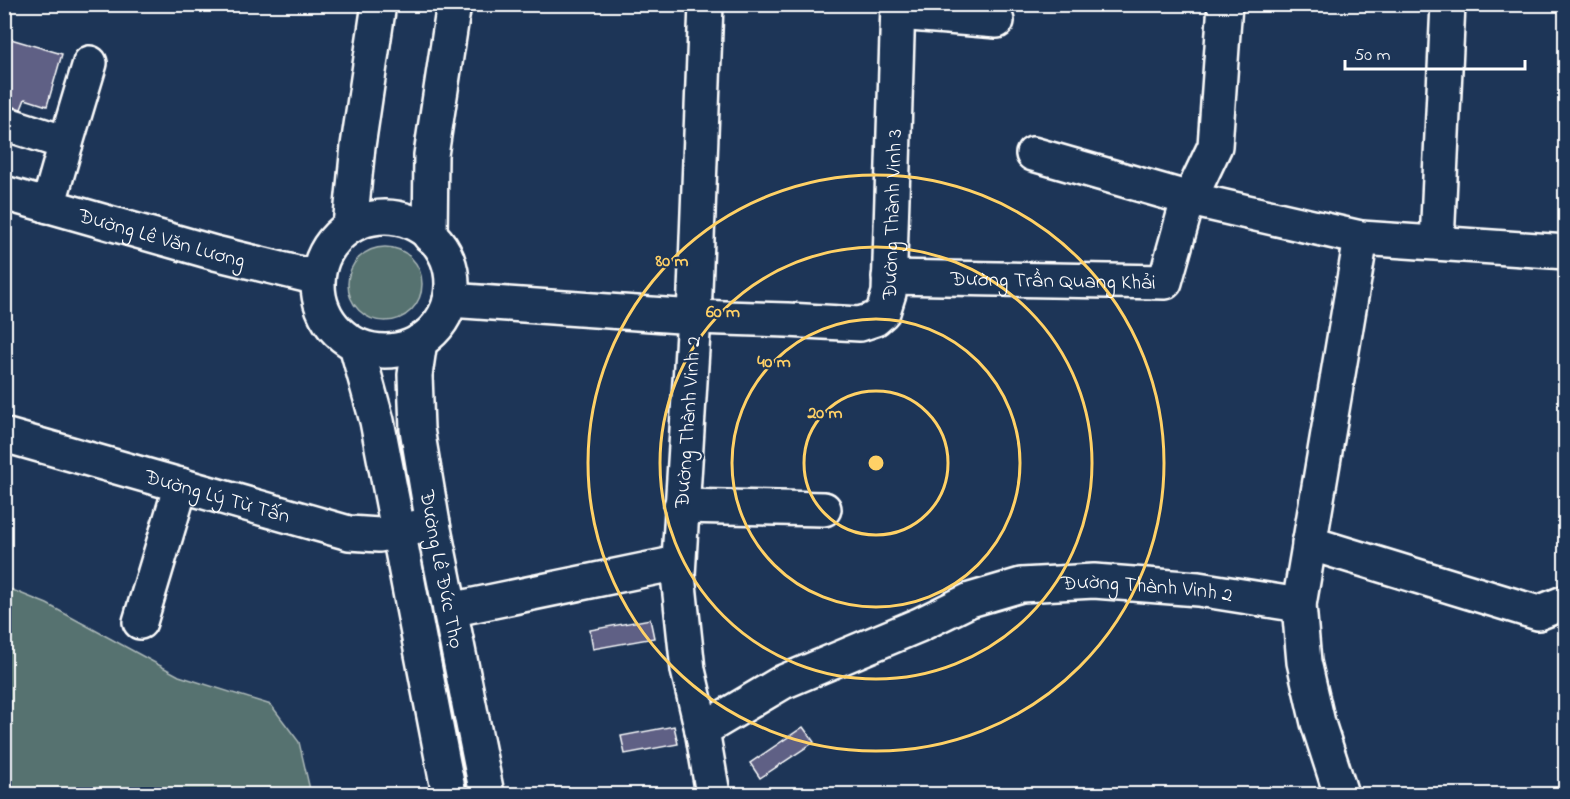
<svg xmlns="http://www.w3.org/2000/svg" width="1570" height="799" font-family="'Indie Flower',sans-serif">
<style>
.green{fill:#577270;stroke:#abb8b8;stroke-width:1.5}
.building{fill:#5f6185;stroke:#fff;stroke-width:1.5}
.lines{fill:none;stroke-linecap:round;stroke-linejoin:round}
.minor-casing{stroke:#fff;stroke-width:38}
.major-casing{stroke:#fff;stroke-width:38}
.minor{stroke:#1d3557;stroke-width:33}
.major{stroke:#1d3557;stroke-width:33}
.ring{fill:none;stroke:#ffd166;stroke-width:3}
.labels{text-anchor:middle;stroke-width:4.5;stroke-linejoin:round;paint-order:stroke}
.street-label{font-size:21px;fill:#fff;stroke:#1d3557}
.centre{fill:#ffd166;stroke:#1d3557;stroke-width:3}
.ring-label{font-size:18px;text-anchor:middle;font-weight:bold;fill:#ffd166;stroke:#1d3557;stroke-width:4.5;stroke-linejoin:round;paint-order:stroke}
</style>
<rect width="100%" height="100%" fill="#1d3557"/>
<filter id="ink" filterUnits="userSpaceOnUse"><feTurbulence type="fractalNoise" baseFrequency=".0167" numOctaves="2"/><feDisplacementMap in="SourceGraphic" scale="12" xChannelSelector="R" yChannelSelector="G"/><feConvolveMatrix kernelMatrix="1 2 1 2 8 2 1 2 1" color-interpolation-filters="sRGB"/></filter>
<g filter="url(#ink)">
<g class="green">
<circle cx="385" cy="284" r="37"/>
<path d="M5,587L47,604L179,676L271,705L299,742L311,794H5Z"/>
</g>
<g class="building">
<path d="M4,37L62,54L47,106L25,99L21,109L4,104Z"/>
<path d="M650,619L654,638L593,649L590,630Z"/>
<path d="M674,726L678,744L625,754L621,736Z"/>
<path d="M803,727L814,742L760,778L750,763Z"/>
</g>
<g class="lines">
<g class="minor-casing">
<g id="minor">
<path d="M706,4L694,317L678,575L688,670L702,730L713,794"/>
<path d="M898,13L997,21"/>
<path d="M4,123L66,143L90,63"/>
<path d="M1033,154L1190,199L1361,238L1566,252"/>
<path d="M48,206L66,143"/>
<path d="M1437,243L1448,4"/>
<path id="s1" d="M889,277L1165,282L1186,207L1215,146L1225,4"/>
<path id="s2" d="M450,300L694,317L787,320L860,324L875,319L883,312L889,293L898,4"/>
<path id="s3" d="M4,435L349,533L379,535L433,524"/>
<path d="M681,506L824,509"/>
<path d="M1309,543L1538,613L1566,602"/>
<path d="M450,610L678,563"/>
<path d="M140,622L181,485"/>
<path id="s4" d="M702,730L783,682L919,625L970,600L1021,585L1094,581L1198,589L1299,605"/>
<path d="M1341,794L1318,723L1304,662L1299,605L1361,238"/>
</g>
</g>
<g class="major-casing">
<g id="major">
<path id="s5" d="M4,193L215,253L318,278"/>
<circle cx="385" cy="284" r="67"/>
<path d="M350,226L358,146L379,4"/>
<path d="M430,236L431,155L454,4"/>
<path id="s6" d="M420,341L415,375L417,429L433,524L487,794"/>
<path d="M356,345L377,421L449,794"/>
</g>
</g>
<use href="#minor" class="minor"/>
<use href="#major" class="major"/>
</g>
</g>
<g class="ring">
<circle cx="876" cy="463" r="72"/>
<circle cx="876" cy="463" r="144"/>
<circle cx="876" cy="463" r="216"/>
<circle cx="876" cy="463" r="288"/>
</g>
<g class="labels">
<g class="street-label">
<text dy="7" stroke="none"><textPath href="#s2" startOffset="536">Đường Thành Vinh 3</textPath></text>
<text dy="7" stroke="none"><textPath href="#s5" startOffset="164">Đường Lê Văn Lương</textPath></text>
<text dy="7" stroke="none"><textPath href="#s1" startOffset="164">Đường Trần Quang Khải</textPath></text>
<text transform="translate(687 422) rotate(-86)" y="7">Đường Thành Vinh 2</text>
<text dy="7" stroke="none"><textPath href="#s3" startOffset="222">Đường Lý Từ Tấn</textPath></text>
<text dy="7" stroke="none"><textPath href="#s6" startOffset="231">Đường Lê Đức Thọ</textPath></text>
<text dy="7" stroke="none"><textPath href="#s4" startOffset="478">Đường Thành Vinh 2</textPath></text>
</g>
</g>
<circle cx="876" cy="463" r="9" class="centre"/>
<g class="ring-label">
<text x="672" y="266">80 m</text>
<text x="723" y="317">60 m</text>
<text x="774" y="367">40 m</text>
<text x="825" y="418">20 m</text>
</g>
<rect width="1570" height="799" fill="none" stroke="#1d3557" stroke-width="24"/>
<rect x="12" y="12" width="1546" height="775" fill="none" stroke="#fff" stroke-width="2" filter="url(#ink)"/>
<path d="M1345 60v9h180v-9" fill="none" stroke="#ffffff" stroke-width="3"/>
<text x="1354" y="60" font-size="18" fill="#ffffff" stroke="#1d3557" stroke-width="4.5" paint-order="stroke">50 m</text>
</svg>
